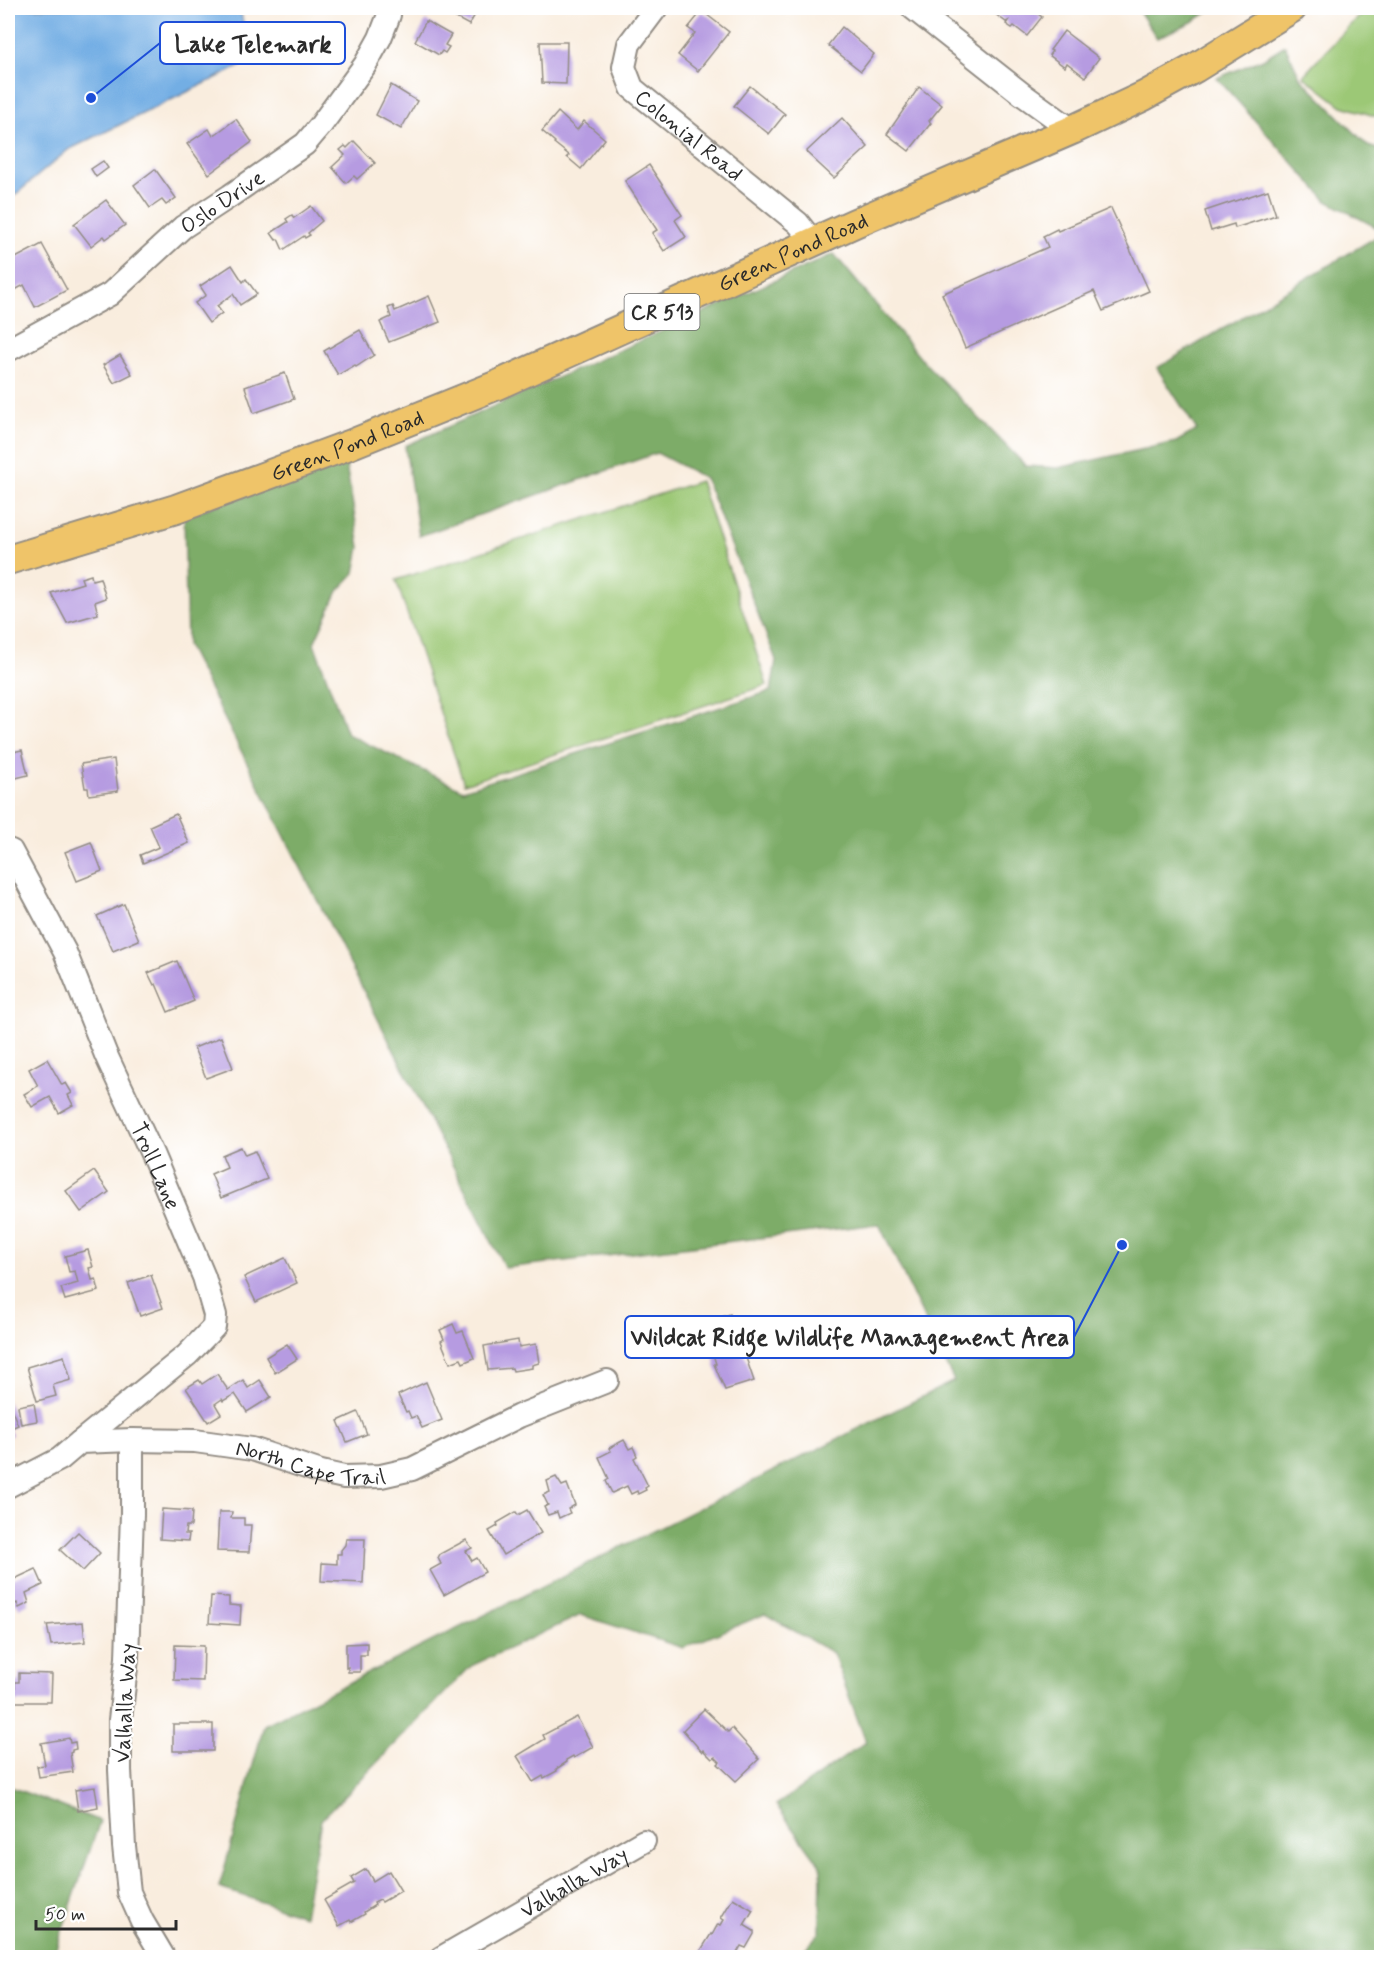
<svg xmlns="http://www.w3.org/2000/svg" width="1389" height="1965" font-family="Mynerve,sans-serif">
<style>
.green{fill:#9cc876;stroke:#647a50;stroke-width:1.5}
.forest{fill:#7dac67;stroke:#546c49;stroke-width:1.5}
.water{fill:#73aee4;stroke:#4f6c88;stroke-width:1.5}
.building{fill:#b69be1}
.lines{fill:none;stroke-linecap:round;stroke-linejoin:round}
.minor-casing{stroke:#928c84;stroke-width:26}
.major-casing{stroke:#928c84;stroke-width:32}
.minor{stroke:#fff;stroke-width:22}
.major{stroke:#efc469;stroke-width:28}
.labels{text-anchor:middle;stroke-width:4.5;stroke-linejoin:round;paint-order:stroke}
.shield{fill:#fff;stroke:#6b6b6b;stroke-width:1.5}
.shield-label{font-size:21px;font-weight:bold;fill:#2b2b2b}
.street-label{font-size:22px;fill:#2b2b2b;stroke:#fff}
.leader{fill:none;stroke:#1d4ed8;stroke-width:2}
.callout-dot{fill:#1d4ed8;stroke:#fff;stroke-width:2}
.callout{fill:#fff;stroke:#1d4ed8;stroke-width:2}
.callout-label{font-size:24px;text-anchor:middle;font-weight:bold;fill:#2b2b2b}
</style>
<rect width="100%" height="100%" fill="#fff"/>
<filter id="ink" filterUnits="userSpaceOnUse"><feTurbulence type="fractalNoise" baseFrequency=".0167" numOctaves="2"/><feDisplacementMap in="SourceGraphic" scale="12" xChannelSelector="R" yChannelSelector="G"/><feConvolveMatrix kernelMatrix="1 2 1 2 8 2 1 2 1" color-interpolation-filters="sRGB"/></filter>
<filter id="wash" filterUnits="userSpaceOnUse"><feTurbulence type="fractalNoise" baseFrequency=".008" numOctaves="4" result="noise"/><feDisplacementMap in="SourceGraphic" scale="24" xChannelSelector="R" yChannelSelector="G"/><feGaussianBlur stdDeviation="1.35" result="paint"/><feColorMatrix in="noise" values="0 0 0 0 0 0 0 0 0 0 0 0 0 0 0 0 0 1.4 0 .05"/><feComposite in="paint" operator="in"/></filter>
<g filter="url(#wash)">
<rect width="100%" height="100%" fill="#f9edde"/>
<g class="green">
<path d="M1370,8H1381V118L1342,106L1303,76L1350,25Z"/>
<path d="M700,481L767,685L464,784L396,580Z"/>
</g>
<g class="forest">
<path d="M1137,8H1214L1192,22L1157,38Z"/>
<path d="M1285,45L1300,77L1368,146L1381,150V230L1327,201L1217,78L1263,59Z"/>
<path d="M1381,234V1957H798L820,1932L821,1866L776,1805L866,1742L833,1653L765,1614L683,1648L581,1615L471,1666L321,1820L304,1916L219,1888L264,1725L954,1381L879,1224L505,1268L187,645L184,515L346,465L360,547L355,573L338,591L314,643L347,734L463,790L771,691L776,660L705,478L657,453L419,536L405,446L834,254L922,360L1026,466L1058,468L1176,442L1197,430L1157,368Z"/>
<path d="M8,1786L100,1821L53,1957H8Z"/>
</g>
<path class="water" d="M8,8H240L251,61L68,150L8,201Z"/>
<g id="blocks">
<g class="building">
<path d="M442,8H479L469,25L441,10Z"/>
<path d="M994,8H1030L1042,17L1027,36L1014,26L1012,28L1006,24L1008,21L1006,22L991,11Z"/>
<path d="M702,11L729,32L698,71L678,55L695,33L688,28Z"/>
<path d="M426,21L451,35L445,45L449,47L445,53L442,51L439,55L415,41Z"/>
<path d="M842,27L874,54L861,71L828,45Z"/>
<path d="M1064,31L1099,58L1085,77L1067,63L1065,67L1049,55L1052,51L1050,50Z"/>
<path d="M540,42H567L566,84L542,83Z"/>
<path d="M391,85L417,101L401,129L376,115Z"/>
<path d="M750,86L785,114L769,134L734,106Z"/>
<path d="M919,87L942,105L929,121L931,123L909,151L887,134Z"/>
<path d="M558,112L577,130L584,121L605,139L581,169L567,157L569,155L554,143L555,142L542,131Z"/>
<path d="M842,118L868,147L834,178L806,152Z"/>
<path d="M236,119L252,142L209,174L187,144L209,129L213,136Z"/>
<path d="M354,141L375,163L357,179L354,176L346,183L332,167L345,155L340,150L345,146L347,148Z"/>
<path d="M103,161L108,168L96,177L91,169Z"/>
<path d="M649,165L682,215L675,220L686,237L664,251L652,233L657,230L625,181Z"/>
<path d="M155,169L176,198L166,205L162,200L150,208L134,185Z"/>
<path d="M1268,190L1276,215L1235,228L1234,224L1211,231L1205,211Z"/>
<path d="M106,200L125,225L106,239L104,236L91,246L74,224Z"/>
<path d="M311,206L322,221L308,233L310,235L305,238L304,236L283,250L278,239L276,240L271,233L288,222L286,219L292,215L294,218Z"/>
<path d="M1111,208L1149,291L1103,311L1094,291L965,348L942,294L1048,247L1043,236L1057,229L1058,231Z"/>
<path d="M42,244L67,290L35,307L24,285L15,290L11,284L13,282L8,271V262Z"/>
<path d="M232,265L243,282L246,279L257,294L240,305L233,294L217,306L222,313L209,323L195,303L206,295L200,286Z"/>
<path d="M429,296L440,322L389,342L380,322L391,317L388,308L393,306L395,311Z"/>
<path d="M360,330L374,355L356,367L355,365L338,375L324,351Z"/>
<path d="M120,355L132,374L114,383L103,365Z"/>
<path d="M285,373L294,399L254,413L245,387Z"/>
<path d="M91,575L92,580L100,578L106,598L95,602L98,614L67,623L51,593L83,583L81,578Z"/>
<path d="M22,750L28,775L8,780V753Z"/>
<path d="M114,759L118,791L89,795L88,788H85L81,764Z"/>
<path d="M176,814L189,843L143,863L140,855L159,847L150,826Z"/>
<path d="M91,842L102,871L77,881L65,852Z"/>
<path d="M124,904L139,940L113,951L97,916Z"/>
<path d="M177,961L194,1001L168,1012L156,984L154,985L148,973Z"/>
<path d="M221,1037L233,1068L206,1078L194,1048Z"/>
<path d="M47,1059L62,1085L66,1083L72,1093L68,1095L73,1105L59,1113L50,1097L32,1107L24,1094L38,1086L29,1069Z"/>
<path d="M241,1147L245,1155L255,1151L267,1179L221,1198L211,1174L227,1167L222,1155Z"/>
<path d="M94,1171L109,1192L81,1212L66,1191Z"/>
<path d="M88,1250L93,1267L89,1268L92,1280L96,1279L99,1291L65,1300L61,1288L78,1283L75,1271L69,1272L65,1256Z"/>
<path d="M285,1258L297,1283L256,1302L244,1277Z"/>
<path d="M151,1275L163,1308L140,1316L128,1283Z"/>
<path d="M730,1314L734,1326L729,1328L731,1334L743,1330L749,1347L743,1349L754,1381L725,1390L714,1364H716L712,1351L715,1350L713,1343L709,1345L702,1324Z"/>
<path d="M453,1324L457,1333L463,1331L474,1358L463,1363L461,1359L450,1363L441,1341L444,1339L440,1330Z"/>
<path d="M518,1340L519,1347L536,1344L539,1363L532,1365V1368L513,1371L512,1368L488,1370L484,1346Z"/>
<path d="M287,1344L297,1359L275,1373L266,1357Z"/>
<path d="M64,1356L71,1380L53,1385L56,1396L37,1401L27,1367Z"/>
<path d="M217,1374L228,1390L243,1380L248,1388L260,1380L271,1397L247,1412L235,1394L223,1401L222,1399L215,1404L221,1414L208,1422L186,1388L199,1380L202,1384Z"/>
<path d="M426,1382L442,1420L422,1428L416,1416L411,1418L408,1411L406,1412L398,1395Z"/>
<path d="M8,1401L18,1425L9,1429L12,1435L8,1437Z"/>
<path d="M34,1403L37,1421L21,1424L18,1406Z"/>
<path d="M358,1412L367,1434L347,1442L338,1421Z"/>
<path d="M624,1440L629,1449L633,1447L637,1456L634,1458L648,1486L645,1488L646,1490L638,1494L637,1491L631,1494L627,1486L612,1493L606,1481L609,1479L599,1457L611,1451L609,1448Z"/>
<path d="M556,1477L562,1486L567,1484L575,1505L568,1509L570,1513L559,1518L557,1512L548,1515L544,1507L548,1505L543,1495L550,1492L547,1481Z"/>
<path d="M162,1509L192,1511L191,1526H186L185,1534H189L188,1541L160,1539Z"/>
<path d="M527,1510L541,1533L503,1555L489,1531L498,1526L497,1523L516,1512L518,1515Z"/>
<path d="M219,1512H232L231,1518H244V1525H251L249,1552L217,1551Z"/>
<path d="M78,1532L100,1553L83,1571L60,1550Z"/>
<path d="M346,1539H365L363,1583L321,1581L322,1563L337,1564V1554H341V1550L345,1545Z"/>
<path d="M466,1540L472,1548L466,1551L472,1561L477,1558L485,1572L444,1595L430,1570L441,1564L438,1558L440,1554Z"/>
<path d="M36,1569L43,1585L26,1593L29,1603L19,1608L17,1603L9,1607L8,1582Z"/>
<path d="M211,1596L229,1597V1605L241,1606L240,1625L209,1623Z"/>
<path d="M83,1622L85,1642L51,1645L47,1625Z"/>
<path d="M367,1643V1655H360V1672H348V1667L346,1668V1644Z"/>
<path d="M175,1645L204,1646L203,1681L174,1680Z"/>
<path d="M19,1673L52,1674L51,1702H8V1689H15V1682H19Z"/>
<path d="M704,1709L728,1732L732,1728L758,1757L757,1758L759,1759L736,1781L718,1764L720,1762L715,1757L712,1759L703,1750L702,1752L683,1730Z"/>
<path d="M577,1717L593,1747L574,1758L573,1756L566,1760L567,1762L556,1769L557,1771L544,1778L543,1776L533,1782L517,1756L545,1739L543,1735Z"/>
<rect x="173" y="1724" width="40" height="27"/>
<path d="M69,1738L70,1743L75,1742L76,1749L72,1750V1752L70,1753L73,1772L39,1777L37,1766L45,1765L41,1743Z"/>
<path d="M95,1787L98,1807L78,1811L75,1790Z"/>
<path d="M366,1869L373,1881L389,1871L401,1891L382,1902L380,1900L374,1903L375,1905L364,1912L365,1914L351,1922L350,1920L339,1926L324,1900L354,1883L351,1878Z"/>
<path d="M733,1898L753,1910L744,1925L754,1931V1934L746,1948L741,1946L737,1953L745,1958H699L698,1955L711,1934L712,1935L718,1924L721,1925L724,1920L721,1918Z"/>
</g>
</g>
</g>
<g filter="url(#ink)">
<use href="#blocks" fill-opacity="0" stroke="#928c84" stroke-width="1.5"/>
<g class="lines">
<g class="minor-casing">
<g id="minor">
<path id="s1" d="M656,8L629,44L624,67L632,88L798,223L814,243"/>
<path d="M913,8L1022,94L1072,130"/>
<path id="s2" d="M8,350L110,294L183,227L230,196L305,144L321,125L365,65L380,38L389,15V8"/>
<path id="s3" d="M8,850L11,851L65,952L106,1055L153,1156L204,1277L215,1315L214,1327L187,1355L80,1442"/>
<path d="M132,1440V1514L127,1658L120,1720V1770L124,1846L129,1892L142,1921L164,1958"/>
<path id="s4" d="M8,1486L60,1459L80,1442L132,1440L195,1441L252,1449L321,1472L344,1477L381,1476L412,1469L519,1416L607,1381"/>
<path id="s5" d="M441,1958L644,1841"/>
</g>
</g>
<g class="major-casing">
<g id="major">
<path id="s6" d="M8,560L176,509L349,445L495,386L855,223L1072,130L1144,96L1195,68L1292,8"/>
</g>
</g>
<use href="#minor" class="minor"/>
<use href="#major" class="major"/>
</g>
</g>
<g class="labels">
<rect class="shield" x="624.5" y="294" width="75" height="36" rx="4.5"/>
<g class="shield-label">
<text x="662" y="319">CR 513</text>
</g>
<g class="street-label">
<text dy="8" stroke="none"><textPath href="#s1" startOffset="165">Colonial Road</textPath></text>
<text dy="8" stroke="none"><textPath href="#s2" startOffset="262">Oslo Drive</textPath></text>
<text dy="8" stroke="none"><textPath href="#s6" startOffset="844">Green Pond Road</textPath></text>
<text dy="8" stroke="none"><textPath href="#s6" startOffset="358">Green Pond Road</textPath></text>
<text dy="8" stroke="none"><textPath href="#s3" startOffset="350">Troll Lane</textPath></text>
<text dy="8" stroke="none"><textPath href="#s4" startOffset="318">North Cape Trail</textPath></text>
<text transform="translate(124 1703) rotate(-87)" y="8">Valhalla Way</text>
<text dy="8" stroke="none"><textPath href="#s5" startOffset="153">Valhalla Way</textPath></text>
</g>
</g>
<path class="leader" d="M91 98L160 43M1122 1245L1074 1337"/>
<g class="callout-dot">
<circle cx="91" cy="98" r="6"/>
<circle cx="1122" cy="1245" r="6"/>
</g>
<g class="callout">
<rect x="160" y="22" width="185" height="42" rx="6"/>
<rect x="625" y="1316" width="449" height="42" rx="6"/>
</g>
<g class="callout-label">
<text x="253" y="52">Lake Telemark</text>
<text x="850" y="1345">Wildcat Ridge Wildlife Management Area</text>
</g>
<rect width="1389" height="1965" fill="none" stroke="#fff" stroke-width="30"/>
<path d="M36 1920v9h140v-9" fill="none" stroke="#2b2b2b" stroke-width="3"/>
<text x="45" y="1920" font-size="18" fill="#2b2b2b" stroke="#ffffff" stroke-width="4.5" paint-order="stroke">50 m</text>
</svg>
